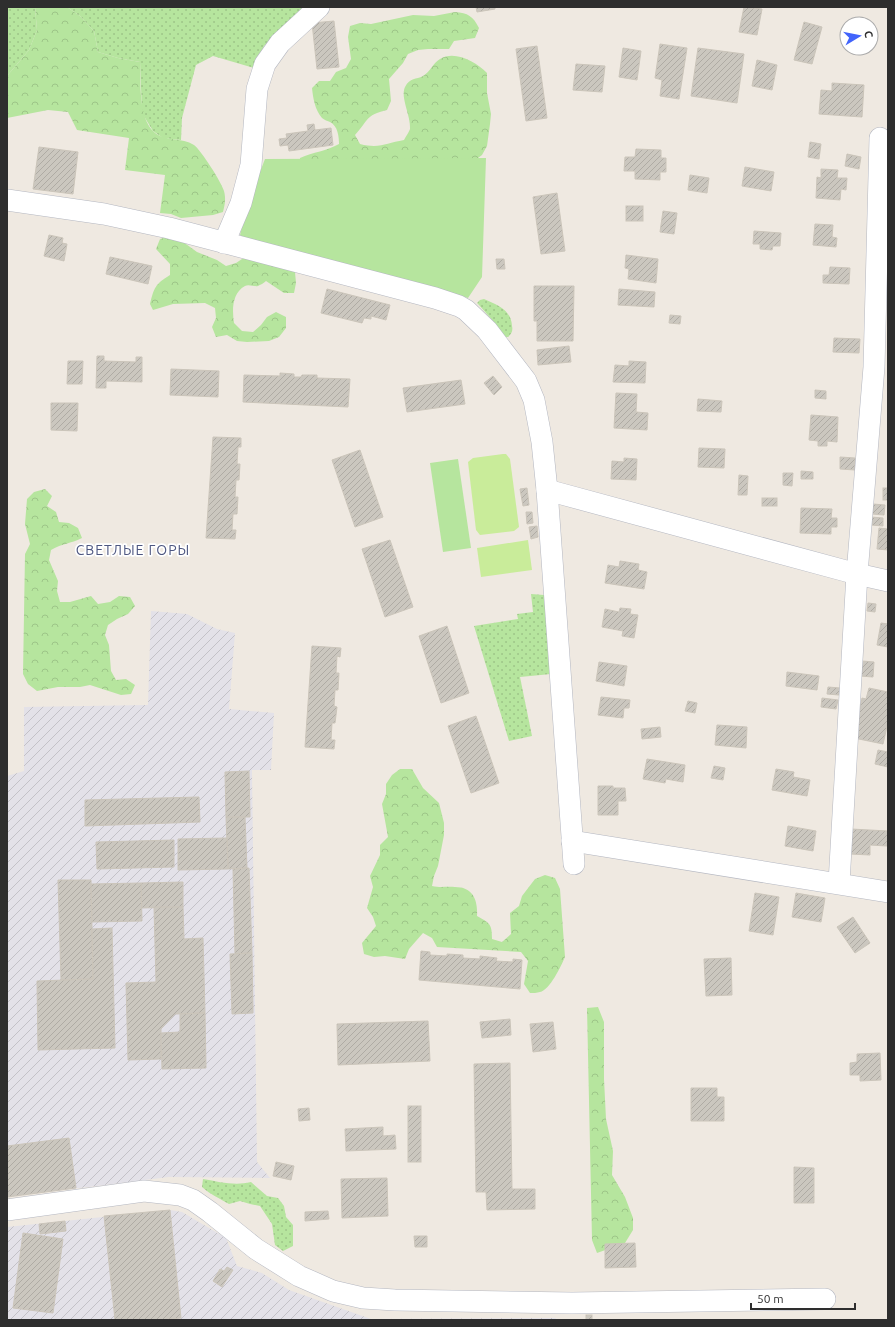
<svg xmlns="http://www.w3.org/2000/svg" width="895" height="1327" font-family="Ubuntu,sans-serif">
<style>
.industrial{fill:url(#industrial-furrows)}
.grass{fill:url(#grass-dots)}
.forest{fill:url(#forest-crowns)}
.park{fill:#b6e59e}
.pitch{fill:#c9ec9a}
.building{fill:url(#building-hatch);stroke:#cbc5ba}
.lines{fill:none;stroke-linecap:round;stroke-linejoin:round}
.minor-casing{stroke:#b4b7c1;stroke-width:22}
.minor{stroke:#fff;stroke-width:21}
.labels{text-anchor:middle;stroke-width:3.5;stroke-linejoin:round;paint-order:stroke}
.quarter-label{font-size:14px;letter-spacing:1px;fill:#4d5680;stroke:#fff}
</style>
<defs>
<pattern id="industrial-furrows" width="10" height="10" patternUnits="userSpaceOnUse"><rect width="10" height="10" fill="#e3e1e8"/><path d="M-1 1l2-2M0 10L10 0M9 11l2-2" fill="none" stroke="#c3c1c7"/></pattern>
<pattern id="grass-dots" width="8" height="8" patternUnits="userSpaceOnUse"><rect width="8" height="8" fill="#b6e59e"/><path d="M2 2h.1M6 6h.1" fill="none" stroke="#9dc588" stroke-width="1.8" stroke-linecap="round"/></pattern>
<pattern id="forest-crowns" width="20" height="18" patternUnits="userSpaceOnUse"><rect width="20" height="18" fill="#b6e59e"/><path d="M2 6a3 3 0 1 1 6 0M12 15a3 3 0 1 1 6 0" fill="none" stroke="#9dc588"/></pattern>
<pattern id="building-hatch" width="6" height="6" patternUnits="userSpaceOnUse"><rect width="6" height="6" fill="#cbc7bf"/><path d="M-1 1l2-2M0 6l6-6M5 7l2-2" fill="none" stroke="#afaba4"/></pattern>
</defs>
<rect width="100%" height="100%" fill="#efe9e1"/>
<g class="industrial">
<path d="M151,611L187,614L217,629L235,633L229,709L274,713L271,770H252L257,1162L270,1178L169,1177L7,1197V776L24,771V707L148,705Z"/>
<path d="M170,1210L182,1212L226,1238L237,1266L262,1273L289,1290L371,1319L556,1318L555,1320H7V1227Z"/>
</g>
<g class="grass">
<path d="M7,7H35L37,30L29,50L7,76Z"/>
<path d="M67,7H303L264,46L254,68L213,56L196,65L182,118L181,140L163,138L153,131L142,113L140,62L118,58L98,52L94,31L80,16Z"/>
<path d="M484,299C497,305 511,309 512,326C513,330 512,334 508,337H504L494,322L479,305L477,303L480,300Z"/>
<path d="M531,594L544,595L551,674L520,677L532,736L509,741L474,626L518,619L517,614L533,612Z"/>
<path d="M203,1179C220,1182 235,1186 251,1182L267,1196L278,1198L284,1206L286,1217L293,1225V1246L283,1251L275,1245L272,1224L260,1206L250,1204L240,1201L229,1204C219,1198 211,1195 202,1187Z"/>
</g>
<g class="forest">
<path d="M35,7H67L80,16L94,31L98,52L118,58L140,62C141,83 138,117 154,132C165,142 182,137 194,145C201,150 222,183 224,191C226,199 225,204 223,212L213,215L181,218L171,214L160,213L165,175L125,170L129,138L77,130L68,112L48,110L7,118V76L29,50L37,30Z"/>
<path d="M455,12C468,13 473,16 479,28L475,38L454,41L449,49H428L418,50L408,54L403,63L389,79L391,101L387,110C365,115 369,120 355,135L360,144C380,149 386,143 404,140C406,136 409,132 410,129C411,116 400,97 405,87C410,77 416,80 423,76C430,72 433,63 440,59C455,50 476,62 487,73V93L491,114L490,124L487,146L482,155L474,161L299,169L300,158C313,152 327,151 339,144C339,137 338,126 330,122C328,121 324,120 322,118C315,110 313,98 312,88L319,81H330L336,72L346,68L351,59L348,37L350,26L360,23L371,24L413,15L434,16Z"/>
<path d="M170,236L179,239L197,252L217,260L226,266L236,263L245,257L295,272L296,283L294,293H284L266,281C264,283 260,285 258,286C254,287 249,284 245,286C232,293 232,310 234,323L242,331L253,332L261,325L267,317L276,312L286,317V328L279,337L269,341L247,342L237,341L227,335L216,337L212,327L216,318L215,308L205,303L173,304L153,310L150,304C154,288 155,284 170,275V264L156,249L160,239Z"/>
<path d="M45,489L52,496L47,506L56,512L59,522L69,523L78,528L82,538C70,544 63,543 51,550L49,560L58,581L57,591L60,602H70L91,596L98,604L110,602L119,596L130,597L135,606L128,614L117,619L108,625L105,635L109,645L111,671L116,680L126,679L135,685L131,694L121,695L90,685L80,687H58L37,691L28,684L23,674L25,554L30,544L25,524L27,499L34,492Z"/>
<path d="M400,769H412L423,788L439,803L444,823V835L438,866L434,876L432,886C442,888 446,886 455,887C473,887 478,900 477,916C490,923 492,924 492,939L502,942L511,934L510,913L519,906L522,896L535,879L545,875L555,878L560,889L565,957C561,966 550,990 540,992C537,993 533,993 530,993L524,984L528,961L521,952L437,947L432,938L423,933L409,949L405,959L385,956L374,957L364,954L362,943L376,926L373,917L367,908L373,887L370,876L380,855V845L388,837L382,804L386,794V784L392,775Z"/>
<path d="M598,1007L604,1022V1079L606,1119L613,1151L612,1175L625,1197L633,1218V1230L625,1243L597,1253L592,1240L587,1008Z"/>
</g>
<g class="park">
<path d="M486,158L482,277L468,298L429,286L244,239L240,235L248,203L265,159Z"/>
<path d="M458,459L471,548L443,552L430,463Z"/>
</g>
<g class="pitch">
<path d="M503,454H506L510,459L519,527L514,531L480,535L476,530L468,462L473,458Z"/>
<path d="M528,540L532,570L481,577L477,548Z"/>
</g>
<g class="building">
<path d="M476,7H495V9L477,12Z"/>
<path d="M744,7L762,9L757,35L739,32Z"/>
<path d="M334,21L339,67L317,69L312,23Z"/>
<path d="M804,22L822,27L812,64L794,60Z"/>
<path d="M660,44L687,48L679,99L660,96L662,80L655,78Z"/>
<path d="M537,46L547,118L526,121L516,49Z"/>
<path d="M623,48L641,51L637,80L619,77Z"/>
<path d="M698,48L744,54L737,103L691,96Z"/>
<path d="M757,60L777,65L772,90L752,86Z"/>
<path d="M576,64L605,66L602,92L573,90Z"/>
<path d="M832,83L864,85L862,117L819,114L821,90L832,91Z"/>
<path d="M314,124L315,130L331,128L333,145L289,151L288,145L280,146L279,139L287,138L286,134L308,131L307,125Z"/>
<path d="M810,142L821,144L819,159L808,157Z"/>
<path d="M39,147L78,152L73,194L33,189Z"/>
<path d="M636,149L661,150V158H666V172H660V180L635,179V171H624L625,157H635Z"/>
<path d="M847,154L861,157L859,169L845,166Z"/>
<path d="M745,167L774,172L771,191L742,186Z"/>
<path d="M821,169L838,170L837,178H847L846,190L841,189L840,200L816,198L817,177L821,178Z"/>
<path d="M690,175L709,178L707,193L688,190Z"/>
<path d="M557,193L565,251L541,254L533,197Z"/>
<rect x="626" y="206" width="17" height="15"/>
<path d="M663,211L677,213L674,234L660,232Z"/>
<path d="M815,224L833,225L832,237L837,238L836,247L813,245Z"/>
<path d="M754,231L781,233L780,246H773L772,250L760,249V244H753Z"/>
<path d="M49,235L63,238L62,243L67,244L64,261L44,256Z"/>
<path d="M626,255L658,259L656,283L628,279L629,269L625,268Z"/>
<path d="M110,257L152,266L148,284L106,274Z"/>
<path d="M496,259H504L505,269H497Z"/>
<path d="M830,267L850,268L849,284L823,283V275H829Z"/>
<path d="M534,286H574L573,341H537V321H534Z"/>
<path d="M327,289L390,305L386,320L371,316V319L364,318L362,323L321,313Z"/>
<path d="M619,289L655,292L654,307L618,305Z"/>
<path d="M670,315L681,316L680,324L669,323Z"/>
<path d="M834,338L860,339L859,353L833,352Z"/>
<path d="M569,346L571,362L538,365L537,350Z"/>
<path d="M97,356H104V361L136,362V357H142V382L106,381V388H96Z"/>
<path d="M68,361H83L82,384H67Z"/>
<path d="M629,361L646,362L645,383L613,382L615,365L629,366Z"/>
<path d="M171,369L219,371L218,397L170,395Z"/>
<path d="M280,373L294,374V377H301L302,375H317V378L350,379L348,407L243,402L244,375L280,376Z"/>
<path d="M493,376L502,387L494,395L484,383Z"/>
<path d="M461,380L465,404L407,412L403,388Z"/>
<path d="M815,390L826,391V399L815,398Z"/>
<path d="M616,393L637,394L636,412L648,413L647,430L614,428Z"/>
<path d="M698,399L722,401L721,412L697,411Z"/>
<path d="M51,403H78L77,431L51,430Z"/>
<path d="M811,415L838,417L837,442L827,441V446H818V441L809,440Z"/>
<path d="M213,437L241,438V447H238L237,464H240L239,480H236L235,497H238L237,514H233L232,530H236L235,539L206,538Z"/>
<path d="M699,448L725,449L724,468L698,467Z"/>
<path d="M360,450L383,517L355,527L332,460Z"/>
<path d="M840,457L855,458V470L840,469Z"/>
<path d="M624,458L637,459L636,480L611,479L612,461L624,462Z"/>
<path d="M801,471L813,472V479H801Z"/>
<path d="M783,473H793L792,486L783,485Z"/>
<path d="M739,475L748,476L747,495H738Z"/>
<path d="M527,488L529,505L523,506L520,489Z"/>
<rect x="883" y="488" width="5" height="12"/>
<rect x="762" y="498" width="15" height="8"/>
<path d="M873,504L885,505L884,515L872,514Z"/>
<path d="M801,508L832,509L831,518H837V527H831V534L800,533Z"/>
<path d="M526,512H532L533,523L527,524Z"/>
<path d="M871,517L883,518V526L871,525Z"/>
<path d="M537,526L538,537L531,539L529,527Z"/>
<path d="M879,528L888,529V550L877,549Z"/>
<path d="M390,540L413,607L385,617L362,549Z"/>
<path d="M620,561L639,564L638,570L647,572L644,589L605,583L608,565L619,567Z"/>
<path d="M868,603L876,604L875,612L867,611Z"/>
<path d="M620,608L631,609L630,614L638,615L634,638L622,636L623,631L602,627L605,609L619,612Z"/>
<path d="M881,623L888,624V647L877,645Z"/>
<path d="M447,626L469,693L441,703L419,636Z"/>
<path d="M312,646L341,648L340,657L337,656L336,673H339L338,690H335L334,706L337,707L335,723H332L331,740H335L334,749L305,747Z"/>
<path d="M862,661L874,662L873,677L860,676Z"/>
<path d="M599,662L627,666L624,686L596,681Z"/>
<path d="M787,672L819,676L817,690L786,686Z"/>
<path d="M828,687L840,688L839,695L827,694Z"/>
<path d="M869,688L888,692V722L883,744L854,738L862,698L866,699Z"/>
<path d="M601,697L630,700L629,708H624L623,718L598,715Z"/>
<path d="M822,698L838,700L836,709L821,707Z"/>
<path d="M688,701L697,703L695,713L685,711Z"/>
<path d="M476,716L499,783L471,793L448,726Z"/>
<path d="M717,725L747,727L746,748L715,745Z"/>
<path d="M660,727L661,737L642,739L641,729Z"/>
<path d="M878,750L888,752V767L875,764Z"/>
<path d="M647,759L685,765L683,782L666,779L665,783L643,779Z"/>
<path d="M714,766L725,768L723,780L711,778Z"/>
<path d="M776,769L794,772L793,777L810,780L807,796L772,790Z"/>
<path d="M249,771L250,817H226L225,772Z"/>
<path d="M598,786H613V788H625L626,801H618V815H598Z"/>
<path d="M199,797L200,822L85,826V800Z"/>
<path d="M226,817H245L247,868L228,869Z"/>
<path d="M788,826L816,831L813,851L785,846Z"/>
<path d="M851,829L888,831L887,846L870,845V855L850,854Z"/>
<path d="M227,838L228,869L178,870V839Z"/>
<path d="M174,840V867L97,869L96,842Z"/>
<path d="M249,868L252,953L235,954L233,869Z"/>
<path d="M58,880H91L93,979L61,980Z"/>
<path d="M183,882V907L141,908V883Z"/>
<path d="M141,883L142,921L92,922L91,884Z"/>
<path d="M755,893L779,897L773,935L749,931Z"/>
<path d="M796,893L825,898L821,922L792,917Z"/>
<path d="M154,907H183L184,939L203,938L205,1013L175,1014L161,1029V1059L128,1060L126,983L156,982Z"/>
<path d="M853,917L870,943L855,953L837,927Z"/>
<path d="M112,928L115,1048L38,1050L37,981L93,979L92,929Z"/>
<path d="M421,951L430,952V955L447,956V954L463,955V958L480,959V956L497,958L496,961L513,962V959L522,960L520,989L419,980Z"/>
<path d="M252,953L253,1013L232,1014L230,954Z"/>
<path d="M731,958L732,995L706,996L704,959Z"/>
<path d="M205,1013L206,1068L162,1069L161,1033L180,1032V1014Z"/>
<path d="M510,1019L511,1035L482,1038L480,1022Z"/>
<path d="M428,1021L430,1061L338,1065L337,1024Z"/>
<path d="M553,1022L556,1049L533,1052L530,1024Z"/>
<path d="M880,1053L881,1080L860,1081V1075H850V1063L857,1062V1054Z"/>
<path d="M510,1063L512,1189H535V1209L487,1210L486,1192H476L474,1064Z"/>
<path d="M691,1088H717V1097H724V1121H691Z"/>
<rect x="408" y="1106" width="13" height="56"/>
<path d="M309,1108L310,1120L299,1121L298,1109Z"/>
<path d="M383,1127V1136L395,1135L396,1149L346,1151L345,1129Z"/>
<path d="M69,1138L76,1188L7,1197V1146Z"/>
<path d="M276,1162L294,1166L291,1180L273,1176Z"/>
<path d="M794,1167L814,1168V1203H794Z"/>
<path d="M387,1178L388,1216L342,1218L341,1179Z"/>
<path d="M170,1210L181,1318L160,1320H115L104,1216Z"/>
<path d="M328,1211L329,1219L305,1221V1212Z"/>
<path d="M65,1221L66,1231L40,1234L39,1224Z"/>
<path d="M23,1233L63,1239L53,1313L13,1308Z"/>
<path d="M414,1236H427V1247H415Z"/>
<path d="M635,1243L636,1267L605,1268V1244Z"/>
<path d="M227,1267L233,1270L222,1287L213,1281L220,1269L224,1271Z"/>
<rect x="586" y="1315" width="6" height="5"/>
</g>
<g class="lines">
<g class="minor-casing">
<g id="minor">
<path d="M7,200L104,214L169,228L435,298L459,306L466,310L487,330L526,381L534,400L542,442L547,490L574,864"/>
<path d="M224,243L241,203L251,165L257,89L265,64L280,43L319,7"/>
<path d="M547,490L857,574L888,581"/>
<path d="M572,841L888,892"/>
<path d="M839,883L857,574L874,367L880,138"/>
<path d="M7,1210L144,1191L180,1195L193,1200L210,1212L256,1249L299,1276L333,1291L363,1298L395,1300L572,1303L825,1299"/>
</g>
</g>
<use href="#minor" class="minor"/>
</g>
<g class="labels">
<g class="quarter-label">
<text x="133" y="555">СВЕТЛЫЕ ГОРЫ</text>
</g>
</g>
<rect width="895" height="1327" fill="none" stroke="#2e2e2e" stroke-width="16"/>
<g transform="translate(859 36) rotate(80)"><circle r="19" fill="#ffffff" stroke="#ababab"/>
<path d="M0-3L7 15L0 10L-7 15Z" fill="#4264fb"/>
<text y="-6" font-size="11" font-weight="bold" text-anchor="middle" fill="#2e2e2e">С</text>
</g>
<path d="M751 1303v6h104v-6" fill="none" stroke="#2e2e2e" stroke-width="2"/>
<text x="757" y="1303" font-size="12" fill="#2e2e2e" stroke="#ffffff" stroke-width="3" paint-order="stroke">50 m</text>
</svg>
